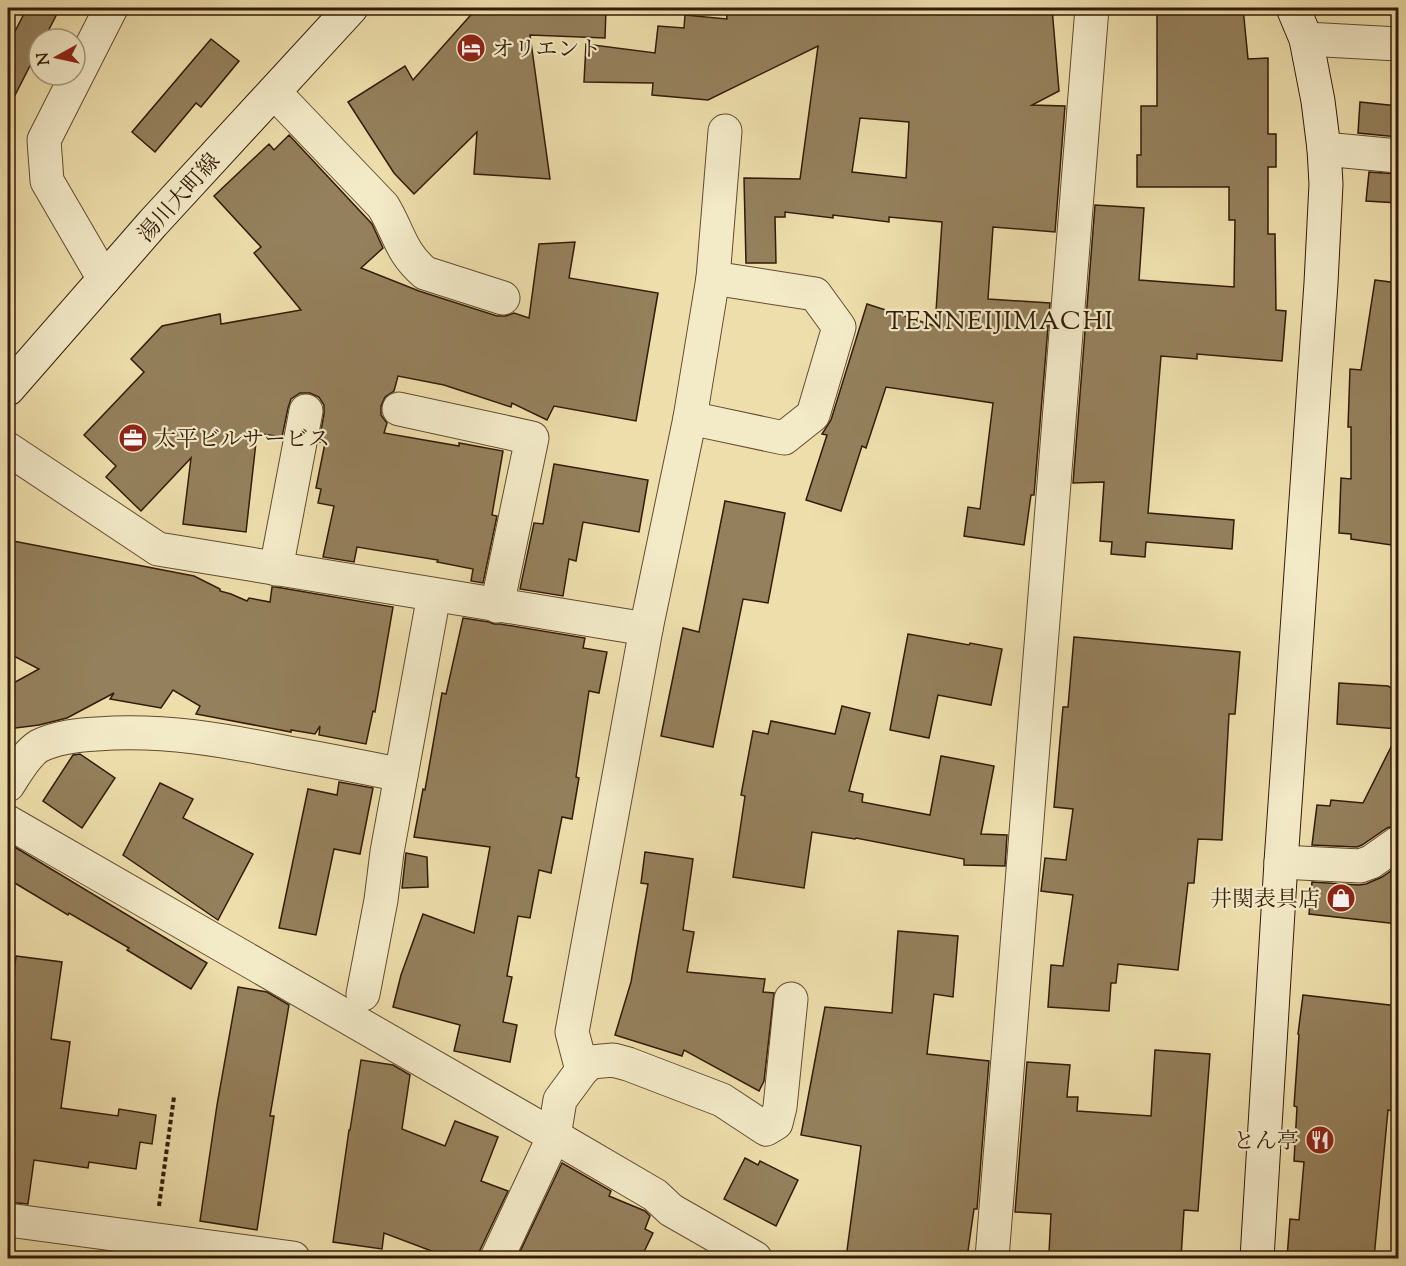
<svg xmlns="http://www.w3.org/2000/svg" width="1406" height="1266" font-family="'Sorts Mill Goudy','Noto Serif JP',serif">
<style>
.building{fill:#94805c;stroke:#331b07;stroke-width:1.5;fill-rule:evenodd}
.lines{fill:none;stroke-linecap:round;stroke-linejoin:round}
.street-casing{stroke:#624c30;stroke-width:35}
.secondary-casing{stroke:#331b07;stroke-width:35}
.path{stroke:#331b07;stroke-width:4;stroke-dasharray:4.5 3;stroke-linecap:butt}
.street{stroke:#f3eac8;stroke-width:33}
.secondary{stroke:#f3eac8;stroke-width:33}
.labels{text-anchor:middle;stroke-width:4.5;stroke-linejoin:round;paint-order:stroke}
.poi-label{font-size:22px;fill:#331b07;stroke:#f3eac8;text-anchor:start}
.street-label{font-size:22px;fill:#331b07;stroke:#f3eac8}
.quarter-label{font-size:26px;letter-spacing:1.5px;fill:#331b07;stroke:#f3eac8}
</style>
<rect width="100%" height="100%" fill="#eddeab"/>
<filter id="stains"><feTurbulence type="fractalNoise" baseFrequency=".00333" numOctaves="4"/><feColorMatrix values="0 0 0 0 .2 0 0 0 0 .09 0 0 0 0 .02 0 0 0 .5 -.17"/></filter>
<radialGradient id="worn" r=".72"><stop offset=".6" stop-color="#630" stop-opacity="0"/><stop offset="1" stop-color="#630" stop-opacity=".3"/></radialGradient>
<g class="building">
<path d="M27,8H60L44,39H39V48L8,109V45Z"/>
<path d="M477,8H606L605,38L530,35L550,179L474,174L477,132L414,194L394,173L348,102L405,66L413,80Z"/>
<path d="M726,8H1052L1059,91L1032,105L1065,106L1055,232L993,227L988,299L1050,303L1034,495H1031L1024,545L964,536L968,507L980,509L993,403L886,387L866,448L862,446L841,511L806,500L827,435L822,434L831,420L867,304L935,326L942,222L889,217V222L833,215V218L785,212V217H775L776,263H746L744,178L800,179L818,46L708,100L652,95L653,83L584,82L586,44L655,53L658,26L684,28L685,15L727,19ZM860,118L909,122L906,178L852,172Z"/>
<path d="M1157,8H1243L1248,59L1268,58V134H1276V167H1268V234H1275L1276,310L1286,311L1282,361L1197,354V359L1161,356L1148,513L1234,520L1232,549L1146,542L1145,557L1111,554L1112,542L1100,541L1104,482L1073,483L1095,205L1144,208L1139,280L1234,287L1235,220H1229V187H1137V155H1141V106H1157Z"/>
<path d="M211,39L239,61L201,107L196,103L155,152L132,132Z"/>
<path d="M1360,102L1398,106V137L1358,133Z"/>
<path d="M289,135L372,224L383,248L361,268L419,291L497,316H506L514,313L529,318L539,244L575,242L569,278L658,293L636,421L554,406L547,420L512,403L511,407L444,385L398,376L394,391L385,397L381,406V415L387,423L384,433L459,446V443L503,451L492,515L497,516L483,583L471,581L473,569L437,562L438,560L357,547L354,562L323,557L334,506L318,503L321,489L316,488L325,443L319,442L324,414V405L319,397L310,393H300L291,399L288,408L282,437L257,433L246,532L183,524L191,458L141,511L106,477L116,466L84,435L144,372L131,359L162,326L220,314L221,324L301,310L254,253L261,247L214,196L269,144L274,150Z"/>
<path d="M1369,172L1398,174V203L1366,201Z"/>
<path d="M1375,280L1398,283V337L1394,336L1391,434L1398,438V546L1351,539V534L1339,533L1341,478L1351,479V427H1348L1350,369L1361,370Z"/>
<path d="M554,464L648,480L639,532L583,522L576,561L569,559L563,596L520,589L534,523L543,524Z"/>
<path d="M725,501L785,513L768,603L743,599L713,747L661,736L683,628L699,632Z"/>
<path d="M8,540L194,576L220,589V591L231,594L247,601L249,598L270,602L272,587H276L393,607L375,712L373,711L366,744L319,735L320,726L315,734L291,730V732L196,714L200,706L173,690L161,708L110,699L114,693L67,718L39,725L8,729V686L39,669L8,653Z"/>
<path d="M463,618L489,622L494,624H500L585,638L583,648L607,652L599,693L589,691L576,777L579,778L572,819L562,817L551,873L539,870L530,918L518,916L507,976L512,977L503,1022L517,1025L510,1062L454,1051L460,1025L393,1007L401,975L423,914L474,933L490,847L414,837L423,789L425,790L442,693L446,694Z"/>
<path d="M908,634L969,645L970,643L1002,649L991,705L938,695L929,738L890,730Z"/>
<path d="M1074,637L1240,652L1235,714H1229L1222,840L1198,839L1194,883H1188L1178,970L1118,964L1116,983H1111L1109,1011L1048,1007L1051,965L1063,966L1073,895L1041,891L1045,858L1066,860L1073,809L1054,807L1063,707H1068Z"/>
<path d="M1339,683L1388,686L1398,692V729L1337,724Z"/>
<path d="M842,706L870,713L849,791L863,794L862,802L930,815L941,756L994,766L981,834L1007,835L1005,866L964,865V859L856,838L855,839L812,832L804,888L733,877L745,796L741,795L753,731L768,734L771,721L835,734Z"/>
<path d="M1398,733V825L1387,828L1362,845L1357,847L1312,845L1317,805L1330,806L1331,800L1363,803Z"/>
<path d="M80,754L115,778L82,828L43,801L73,755Z"/>
<path d="M339,782L373,788L360,854L334,849L316,935L279,928L308,789L337,795Z"/>
<path d="M160,783L193,799L183,818L253,854L218,920L123,855Z"/>
<path d="M8,843L207,963L191,989L127,950L129,948L69,913L68,915L8,879Z"/>
<path d="M645,852L693,859L683,930L694,932L687,972L765,979L763,992L774,993L764,1081L759,1091L684,1050L682,1056L615,1035L631,982L648,884L641,883Z"/>
<path d="M406,853L427,857L428,887L402,888Z"/>
<path d="M1398,866V924L1309,914L1312,882L1359,885L1366,884L1382,877Z"/>
<path d="M898,931L958,936L953,997L934,994L927,1054L989,1061L977,1209H974L967,1258H846L861,1146L801,1135L825,1007L892,1013Z"/>
<path d="M16,956L62,962L51,1039L70,1042L61,1108L118,1116L119,1109L156,1115L152,1144L140,1142L136,1169L89,1162L88,1168L34,1160L28,1204L8,1202V995H11Z"/>
<path d="M238,987L267,992L289,1005L270,1116H274L257,1230L200,1221L217,1105Z"/>
<path d="M1303,995L1398,1006V1049H1397L1394,1111L1388,1110L1374,1258H1287L1290,1219L1299,1220L1304,1162L1294,1161L1297,1107L1294,1106L1299,1035L1298,1034Z"/>
<path d="M1155,1050L1210,1054L1198,1211L1184,1210L1181,1258H1138L1049,1253L1051,1214L1015,1212L1027,1062L1070,1065L1067,1097H1078L1077,1111L1151,1116Z"/>
<path d="M361,1060L393,1065L410,1075L402,1129L445,1146L455,1121L498,1137L481,1181L508,1191L480,1250L478,1258H450L384,1233L382,1249L333,1242L349,1130H350Z"/>
<path d="M745,1158L758,1165L760,1161L798,1180L776,1226L724,1199Z"/>
<path d="M562,1163L611,1191L609,1196L645,1211L650,1216L645,1229L653,1233L641,1258H517Z"/>
</g>
<g class="lines">
<g class="street-casing">
<g id="street">
<path d="M1306,39L1398,44"/>
<path d="M274,92L383,206C399,232 400,252 425,273L503,298"/>
<path d="M1324,149L1398,156"/>
<path d="M104,279L47,181L44,140L111,8"/>
<path d="M399,409L532,438L497,606"/>
<path d="M690,418L784,438L813,415L839,327L815,294L713,278"/>
<path d="M8,449L158,549L646,629"/>
<path d="M276,569L306,411"/>
<path d="M8,785C16,773 26,754 39,746C57,737 78,735 97,734C164,729 224,740 288,753C326,760 364,767 401,775"/>
<path d="M8,822L554,1136L655,1195L671,1210L755,1258"/>
<path d="M1281,862L1360,866L1371,862L1398,843"/>
<path d="M363,994L381,900L387,852L434,595"/>
<path d="M582,1070L572,1032L646,629L690,418L713,278L725,131"/>
<path d="M8,1220L293,1258"/>
<path d="M497,1258L554,1136L560,1100L582,1070L591,1062L613,1060L628,1064L722,1100L766,1129L776,1123L780,1107L791,999"/>
<path d="M992,1258L1092,8"/>
</g>
</g>
<g class="secondary-casing">
<g id="secondary">
<path d="M8,389L153,223L351,8"/>
<path d="M1257,1258L1281,862L1321,283L1326,184L1324,149L1318,101L1306,39L1293,8"/>
</g>
</g>
<path class="path" d="M159,1206L174,1097"/>
<use href="#street" class="street"/>
<use href="#secondary" class="secondary"/>
</g>
<defs>
<g id="hotel-disc" transform="scale(1.5)"><circle r="9.5" fill="#8f2418" stroke="#f3eac8"/><path d="M-6-4.5h1.5V1H6V5H4.5V3h-9V5H-6ZM-4 0a1.8 1.8 0 1 1 3.6 0ZM.5 0V-2.5h3Q6-2.5 6 0Z" fill="#fff"/></g>
<g id="office-disc" transform="scale(1.5)"><circle r="9.5" fill="#8f2418" stroke="#f3eac8"/><path d="M-6-3h4V-5.5h4V-3h4V5H-6ZM-1-4.5V-3h2v-1.5ZM-6 0V1H6V0Z" fill="#fff"/></g>
<g id="shop-disc" transform="scale(1.5)"><circle r="9.5" fill="#8f2418" stroke="#f3eac8"/><path d="M-5-2.5h2.3a2.7 3.5 0 0 1 5.4 0H5L5.5 6h-11ZM-1.5-2.5h3a1.5 2.3 0 0 0-3 0Z" fill="#fff"/></g>
<g id="restaurant-disc" transform="scale(1.5)"><circle r="9.5" fill="#8f2418" stroke="#f3eac8"/><path d="M-5-6h1v4h1v-4h1v4h1v-4h1v5L-1.5 .5V6h-2V.5L-5-1ZM5-6V6H3V1.5H1.5Q1.5-4 5-6Z" fill="#fff"/></g>
</defs>
<g fill-rule="evenodd">
<use href="#hotel-disc" x="471" y="48"/>
<use href="#office-disc" x="133" y="438"/>
<use href="#shop-disc" x="1341" y="898"/>
<use href="#restaurant-disc" x="1320" y="1140"/>
</g>
<g class="labels">
<g class="poi-label">
<text x="492" y="56">オリエント</text>
<text x="154" y="446">太平ビルサービス</text>
<text x="1320" y="906" text-anchor="end">井関表具店</text>
<text x="1299" y="1148" text-anchor="end">とん亭</text>
</g>
<g class="street-label">
<text transform="translate(178 197) rotate(-48)" y="8">湯川大町線</text>
</g>
<g class="quarter-label">
<text x="1000" y="329">TENNEIJIMACHI</text>
</g>
</g>
<rect width="1406" height="1266" fill="none" stroke="#eddeab" stroke-width="30"/>
<rect x="9" y="9" width="1388" height="1248" fill="none" stroke="#331b07" stroke-width="3"/>
<rect x="15" y="15" width="1376" height="1236" fill="none" stroke="#331b07" stroke-width="1.5"/>
<g transform="translate(57 57) rotate(262)"><circle r="28" fill="#f3eac8" stroke="#a6977b" stroke-width="1.5"/>
<path d="M0-4.5L10 22L0 15L-10 22Z" fill="#8f2418"/>
<text y="-9" font-size="16" font-weight="bold" text-anchor="middle" fill="#331b07">N</text>
</g>
<rect width="100%" height="100%" filter="url(#stains)"/>
<rect width="100%" height="100%" fill="url(#worn)"/>
</svg>
